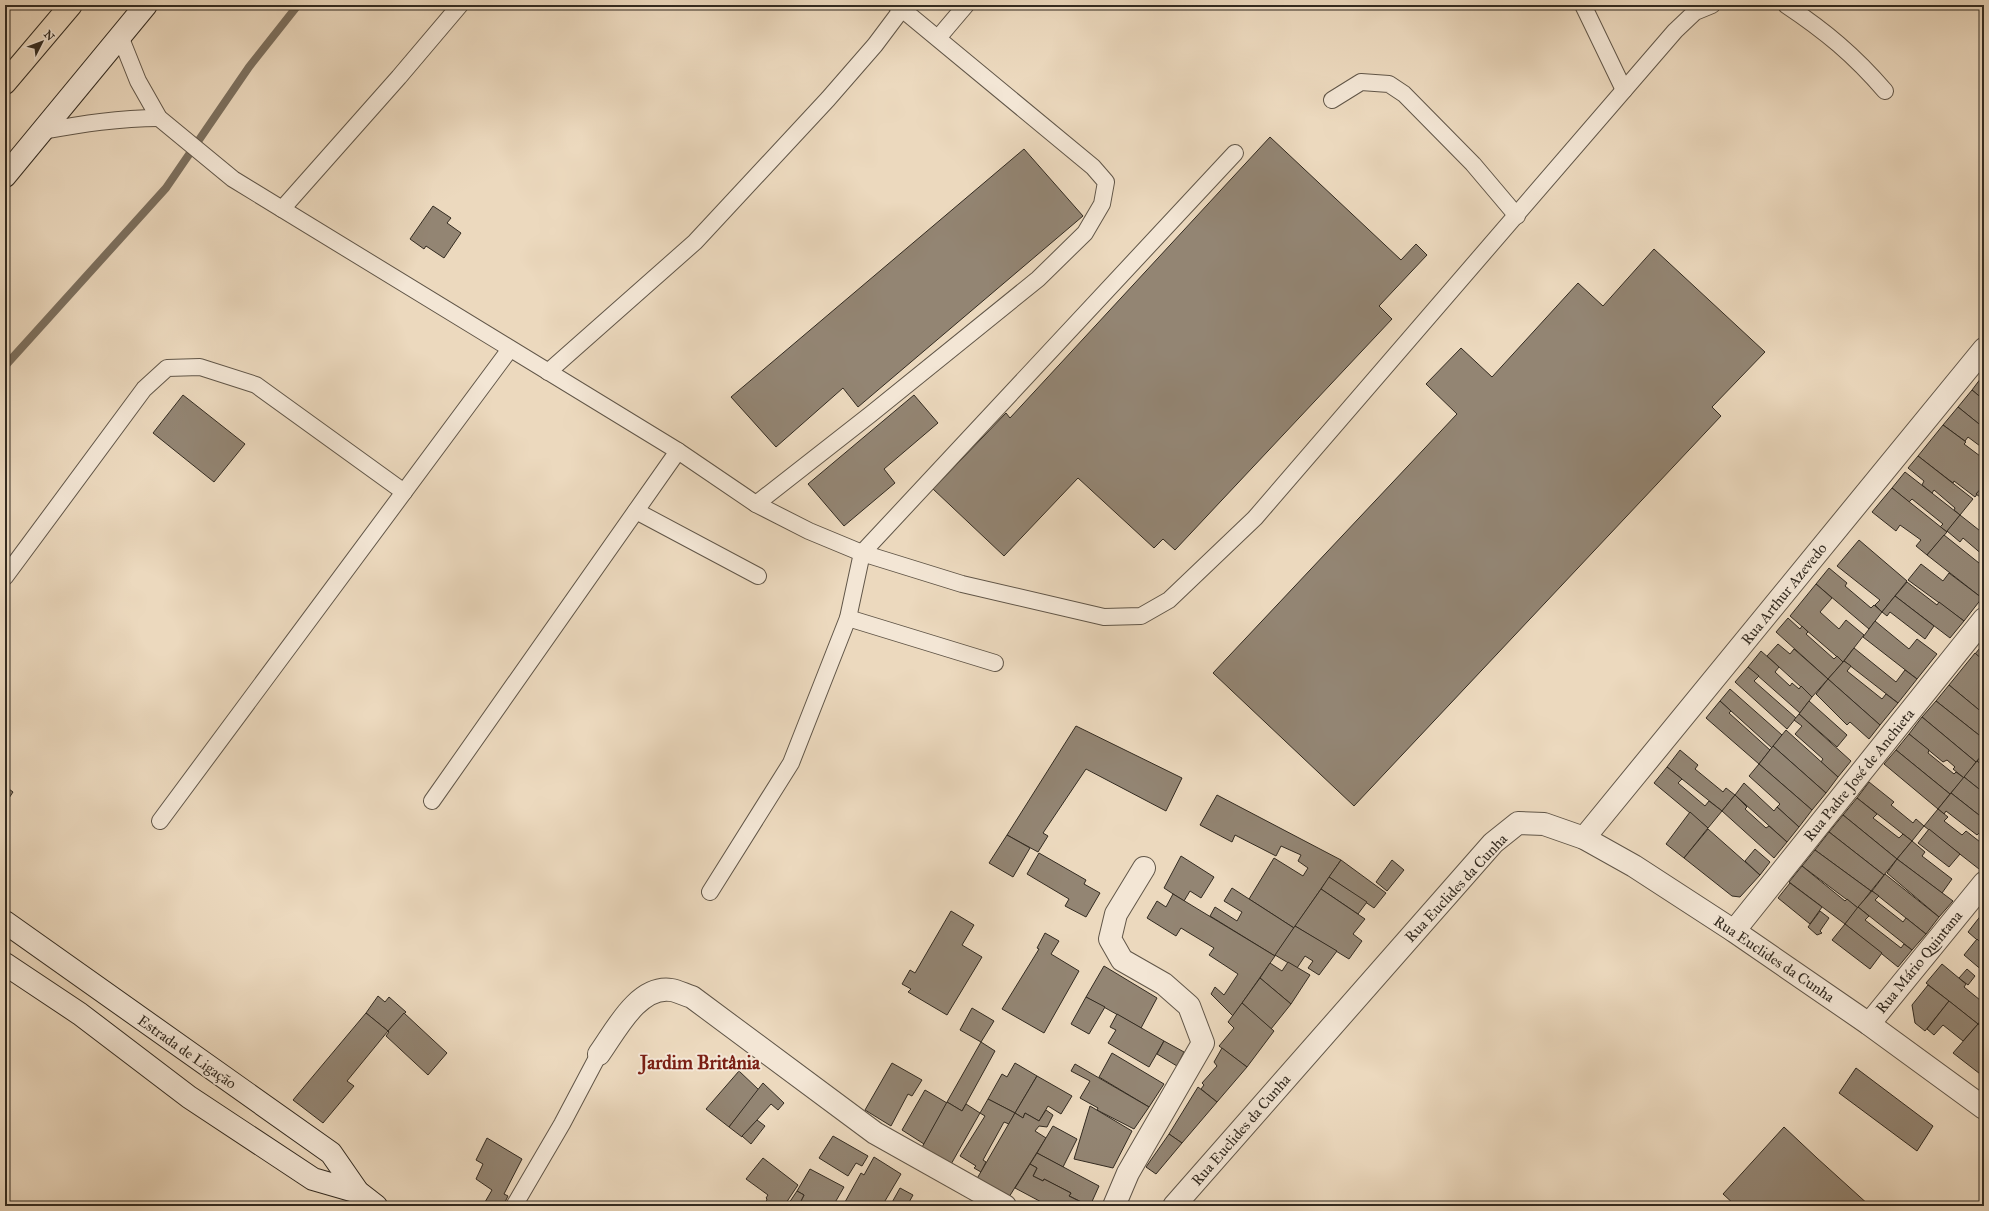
<svg xmlns="http://www.w3.org/2000/svg" width="1989" height="1211" font-family="'IM FELL Great Primer',serif">
<style>
.lines{fill:none;stroke-linecap:round;stroke-linejoin:round}
.stream{stroke:#7c705f;stroke-width:8}
.building{fill:#938573;stroke:#332b21}
.service-casing{stroke:#615648;stroke-width:18}
.minor-casing{stroke:#615648;stroke-width:24}
.secondary-casing{stroke:#332b21;stroke-width:24}
.motorway-casing{stroke:#332b21;stroke-width:24}
.service{stroke:#f3e6d5;stroke-width:16}
.minor{stroke:#f3e6d5;stroke-width:22}
.secondary{stroke:#f3e6d5;stroke-width:22}
.motorway{stroke:#ecd9be;stroke-width:22}
.labels{text-anchor:middle;stroke-width:4;stroke-linejoin:round;paint-order:stroke}
.street-label{font-size:15px;fill:#332b21;stroke:#f3e6d5}
.district-label{font-size:19px;font-weight:bold;fill:#7a1f14;stroke:#f3e6d5}
</style>
<rect width="100%" height="100%" fill="#ecd9be"/>
<filter id="stains"><feTurbulence type="fractalNoise" baseFrequency=".005" numOctaves="4"/><feColorMatrix values="0 0 0 0 .2 0 0 0 0 .09 0 0 0 0 .02 0 0 0 .5 -.17"/></filter>
<radialGradient id="worn" r=".72"><stop offset=".6" stop-color="#630" stop-opacity="0"/><stop offset="1" stop-color="#630" stop-opacity=".3"/></radialGradient>
<g class="lines">
<path class="stream" d="M5,366L166,188L249,67L298,5"/>
</g>
<g class="building">
<path d="M1270,137L1401,260L1416,244L1427,255L1379,306L1392,319L1175,550L1163,539L1154,548L1078,478L1004,556L933,489L1006,413L1010,418Z"/>
<path d="M1024,149L1083,216L858,407L843,388L776,447L731,397Z"/>
<path d="M433,206L451,218L447,223L461,233L444,258L426,246L424,249L410,239Z"/>
<path d="M1654,249L1765,352L1712,407L1721,416L1354,806L1213,673L1457,414L1426,384L1461,348L1492,377L1578,283L1603,306Z"/>
<path d="M1984,374V400L1972,390Z"/>
<path d="M1972,390L1984,400V428L1958,407Z"/>
<path d="M183,395L245,444L214,482L153,433Z"/>
<path d="M914,395L938,423L884,469L895,483L844,526L808,484Z"/>
<path d="M1958,407L1984,428V449L1968,437L1965,441L1943,425Z"/>
<path d="M1943,425L1966,442L1964,444L1984,459V485L1975,497L1954,481L1953,483L1918,456Z"/>
<path d="M1918,456L1973,499L1960,515L1954,510L1955,508L1934,490L1932,493L1922,485L1924,481L1908,468Z"/>
<path d="M1905,472L1960,515L1947,532L1940,527L1943,524L1912,499L1909,502L1892,488Z"/>
<path d="M1984,485V500L1976,494Z"/>
<path d="M1892,488L1947,532L1927,555L1916,546L1921,540L1900,525L1896,531L1872,512Z"/>
<path d="M1960,515L1984,534V556L1963,538L1960,542L1947,531Z"/>
<path d="M1944,535L1984,567V596L1982,598L1927,555Z"/>
<path d="M1859,540L1907,581L1882,612L1875,605L1880,600L1837,566Z"/>
<path d="M1921,564L1943,581L1949,573L1982,598L1964,621L1908,580Z"/>
<path d="M1829,568L1847,583L1845,586L1871,608L1874,605L1882,612L1869,629L1816,584Z"/>
<path d="M1907,582L1937,605L1939,602L1964,621L1950,638L1895,596Z"/>
<path d="M1816,584L1832,598L1820,612L1839,629L1846,620L1864,635L1843,662L1790,616Z"/>
<path d="M1895,596L1934,626L1925,639L1890,612L1887,616L1882,612Z"/>
<path d="M1788,618L1800,629L1802,626L1808,632L1806,634L1834,659L1837,656L1843,662L1828,679L1776,632Z"/>
<path d="M1875,621L1909,649L1917,639L1937,654L1917,679L1863,637Z"/>
<path d="M1984,643V661L1975,654Z"/>
<path d="M1778,644L1790,654L1794,649L1828,679L1812,697L1767,656Z"/>
<path d="M1854,648L1896,682L1905,670L1917,679L1898,703L1844,661Z"/>
<path d="M1761,651L1779,667L1775,672L1790,686L1792,683L1799,689L1801,686L1812,697L1800,713L1748,667Z"/>
<path d="M1975,653L1984,661V714L1949,685Z"/>
<path d="M1844,661L1851,666L1847,671L1882,699L1886,694L1898,703L1880,725L1828,679Z"/>
<path d="M1748,667L1759,676L1754,681L1796,718L1787,729L1735,682Z"/>
<path d="M1828,679L1880,725L1869,739L1850,722L1847,725L1816,694Z"/>
<path d="M1949,685L1984,714V739L1936,701Z"/>
<path d="M1730,689L1782,735L1772,748L1720,701Z"/>
<path d="M1720,701L1731,711L1729,713L1770,750L1759,764L1706,718Z"/>
<path d="M1809,701L1847,735L1837,747L1799,714Z"/>
<path d="M1936,701L1984,739V753L1976,762L1922,717Z"/>
<path d="M1799,714L1851,761L1838,777L1821,762L1823,759L1795,734L1802,726L1794,720Z"/>
<path d="M1922,717L1976,762L1964,778L1953,769L1955,767L1947,760L1943,762L1909,734Z"/>
<path d="M1076,726L1182,778L1166,811L1086,769L1043,833L1048,836L1038,852L1007,835Z"/>
<path d="M1786,730L1838,777L1826,793L1773,746Z"/>
<path d="M1909,734L1929,750L1928,753L1954,774L1956,772L1964,778L1950,794L1896,750Z"/>
<path d="M1773,746L1826,793L1812,810L1759,764Z"/>
<path d="M1680,750L1698,765L1695,769L1723,792L1726,788L1735,795L1722,811L1667,767Z"/>
<path d="M1896,750L1950,794L1938,809L1884,764Z"/>
<path d="M1984,753V767L1977,761Z"/>
<path d="M1977,761L1984,767V793L1964,777Z"/>
<path d="M1759,764L1812,810L1799,827L1777,807L1780,804L1749,776Z"/>
<path d="M1667,767L1682,779L1678,783L1705,806L1709,801L1722,811L1708,828L1654,783Z"/>
<path d="M1964,777L1984,793V819L1951,793Z"/>
<path d="M1869,782L1894,802L1891,805L1913,823L1916,819L1924,826L1912,841L1857,798Z"/>
<path d="M1744,783L1774,811L1777,807L1799,827L1787,842L1735,795Z"/>
<path d="M5,786L13,792L5,804Z"/>
<path d="M1951,793L1984,819V832L1981,835L1979,833L1977,835L1946,811L1944,814L1938,809Z"/>
<path d="M1217,795L1341,860L1294,928L1249,899L1274,858L1303,876L1308,868L1298,861L1301,855L1281,846L1276,856L1235,835L1232,842L1200,825Z"/>
<path d="M1735,795L1747,807L1745,809L1766,828L1769,826L1787,842L1774,858L1722,811Z"/>
<path d="M1857,798L1877,814L1873,818L1899,838L1903,834L1912,841L1897,859L1843,815Z"/>
<path d="M1938,809L1948,817L1944,821L1962,835L1966,831L1984,845V863L1979,869L1924,826Z"/>
<path d="M1690,812L1708,828L1684,858L1666,844Z"/>
<path d="M1843,815L1897,859L1884,875L1829,832Z"/>
<path d="M1708,829L1760,875L1740,897L1732,896L1684,858Z"/>
<path d="M1929,829L1960,854L1949,867L1918,843Z"/>
<path d="M1829,832L1884,875L1871,891L1815,850Z"/>
<path d="M1007,835L1030,848L1013,877L989,863Z"/>
<path d="M1912,841L1925,852L1922,856L1952,879L1942,893L1897,859Z"/>
<path d="M1755,849L1770,862L1760,875L1745,861Z"/>
<path d="M1815,850L1871,891L1858,908L1802,866Z"/>
<path d="M1039,853L1086,880L1084,884L1100,893L1086,917L1065,906L1069,899L1027,874Z"/>
<path d="M1181,856L1214,877L1201,898L1190,891L1184,901L1164,888Z"/>
<path d="M1897,859L1953,901L1939,917L1887,873Z"/>
<path d="M1341,860L1386,893L1374,908L1329,877Z"/>
<path d="M1392,860L1404,870L1387,891L1376,882Z"/>
<path d="M1802,866L1845,901L1847,899L1858,908L1845,924L1789,882Z"/>
<path d="M1885,874L1939,917L1926,934L1872,891Z"/>
<path d="M1329,877L1367,902L1358,914L1321,889Z"/>
<path d="M1790,883L1822,907L1810,924L1778,898Z"/>
<path d="M1232,888L1294,928L1275,956L1210,916L1215,907L1237,921L1242,912L1224,901Z"/>
<path d="M1321,889L1365,919L1353,934L1362,941L1349,959L1295,926Z"/>
<path d="M1872,891L1879,896L1875,900L1903,922L1906,918L1926,934L1912,950L1858,907Z"/>
<path d="M1173,894L1275,956L1233,1016L1211,994L1215,987L1224,995L1238,974L1209,955L1214,948L1181,928L1176,936L1147,918L1157,901L1166,907Z"/>
<path d="M1858,907L1869,916L1865,920L1901,948L1904,944L1912,950L1898,967L1845,924Z"/>
<path d="M951,911L974,925L962,945L982,957L947,1015L908,992L911,989L902,984L910,970L915,973Z"/>
<path d="M1820,911L1829,918L1820,931L1822,933L1817,935L1808,927Z"/>
<path d="M1982,914L1984,915V946L1968,932Z"/>
<path d="M1845,924L1882,953L1870,969L1832,940Z"/>
<path d="M1295,926L1337,951L1319,975L1308,968L1313,961L1305,956L1297,968L1275,955Z"/>
<path d="M1045,933L1059,941L1051,954L1079,971L1044,1033L1002,1009L1039,949L1037,948Z"/>
<path d="M1977,939L1984,946V972L1964,955Z"/>
<path d="M1288,962L1310,975L1291,1004L1260,978L1270,963L1282,971Z"/>
<path d="M1942,964L1966,984L1964,987L1980,1000L1982,997L1984,998V1017L1978,1024L1926,983Z"/>
<path d="M1104,966L1157,998L1141,1028L1086,997Z"/>
<path d="M1967,969L1975,976L1968,985L1959,978Z"/>
<path d="M1260,978L1291,1004L1271,1029L1242,1003Z"/>
<path d="M1928,985L1949,1001L1925,1031L1915,1023L1912,1005Z"/>
<path d="M378,996L385,1002L389,997L406,1012L388,1031L366,1013Z"/>
<path d="M1086,997L1105,1007L1089,1034L1071,1024Z"/>
<path d="M1949,1001L1978,1024L1963,1041L1943,1025L1934,1035L1927,1029Z"/>
<path d="M1242,1003L1274,1031L1247,1067L1219,1046L1234,1028L1228,1022Z"/>
<path d="M972,1008L994,1021L981,1042L960,1030Z"/>
<path d="M366,1013L388,1031L347,1081L354,1086L323,1123L293,1100Z"/>
<path d="M404,1013L447,1053L428,1075L386,1036L389,1032L388,1031Z"/>
<path d="M1117,1014L1164,1041L1149,1067L1108,1043L1116,1030L1110,1027Z"/>
<path d="M1984,1017V1029L1978,1024Z"/>
<path d="M1978,1024L1984,1029V1077L1953,1053Z"/>
<path d="M1164,1041L1184,1052L1177,1066L1157,1054Z"/>
<path d="M981,1042L995,1051L962,1111L947,1102Z"/>
<path d="M1222,1048L1247,1067L1217,1102L1201,1089L1204,1085L1202,1083L1217,1066L1214,1062Z"/>
<path d="M1112,1053L1164,1084L1149,1107L1099,1077Z"/>
<path d="M892,1063L922,1080L912,1096L908,1094L891,1126L865,1110Z"/>
<path d="M1015,1063L1037,1076L1015,1113L988,1099L1002,1074L1007,1077Z"/>
<path d="M1075,1064L1149,1107L1134,1129L1097,1110L1098,1108L1080,1098L1090,1081L1071,1071Z"/>
<path d="M1856,1068L1933,1126L1917,1151L1839,1093Z"/>
<path d="M739,1071L759,1090L729,1127L706,1109Z"/>
<path d="M1037,1076L1072,1096L1061,1114L1048,1106L1039,1121L1025,1113L1023,1118L1015,1113Z"/>
<path d="M763,1083L784,1103L778,1110L771,1104L742,1137L729,1127Z"/>
<path d="M1198,1087L1217,1102L1182,1143L1169,1134Z"/>
<path d="M925,1090L947,1103L924,1144L902,1130Z"/>
<path d="M988,1099L1015,1113L1009,1124L1004,1122L983,1160L986,1162L981,1172L974,1168L976,1166L960,1156L985,1116L980,1113Z"/>
<path d="M947,1102L962,1111L966,1104L980,1113L950,1166L921,1149Z"/>
<path d="M1090,1106L1132,1131L1113,1168L1074,1159Z"/>
<path d="M1046,1110L1053,1115L1047,1127L1039,1126L1035,1131L1046,1138L1009,1197L975,1182L1015,1113L1023,1118L1025,1113L1039,1121Z"/>
<path d="M757,1120L765,1126L751,1144L742,1136Z"/>
<path d="M1053,1126L1077,1139L1063,1167L1037,1153Z"/>
<path d="M1784,1127L1817,1158L1870,1206H1736L1723,1194Z"/>
<path d="M1169,1134L1182,1143L1156,1174L1146,1167Z"/>
<path d="M833,1136L868,1156L862,1166L856,1163L848,1176L819,1158Z"/>
<path d="M487,1138L522,1159L504,1194L508,1196L503,1206H491L485,1202L492,1190L476,1179L483,1164L476,1160Z"/>
<path d="M1037,1153L1099,1186L1090,1206L1069,1196L1071,1193L1044,1179L1043,1181L1033,1176L1037,1168L1030,1164Z"/>
<path d="M874,1157L901,1174L882,1206H853L845,1202L861,1173L864,1175Z"/>
<path d="M763,1158L798,1185L784,1206H767L766,1202L767,1199L766,1198L768,1195L746,1179Z"/>
<path d="M1030,1164L1037,1168L1033,1176L1043,1181L1044,1179L1071,1193L1069,1196L1087,1205L1086,1206H1044L1045,1204L1015,1188Z"/>
<path d="M810,1169L844,1187L833,1206H805L800,1203L804,1195L797,1191Z"/>
<path d="M900,1188L913,1195L907,1206H890Z"/>
<path d="M797,1191L804,1195L800,1203L805,1206H787Z"/>
<path d="M846,1202L853,1206H844Z"/>
</g>
<g class="lines">
<g class="service-casing">
<g id="service">
<path d="M1583,5L1624,90"/>
<path d="M1786,5C1825,31 1854,55 1885,91"/>
<path d="M120,36L138,81L159,118L233,179L678,451L756,504L809,531L862,553L962,584L1104,617L1141,616L1169,600L1255,518L1675,31L1695,12L1712,5"/>
<path d="M938,38L966,5"/>
<path d="M1332,100L1361,82L1389,84L1404,94L1473,164L1517,216"/>
<path d="M43,131C82,124 119,118 159,118"/>
<path d="M282,209L399,77L460,5"/>
<path d="M548,372L695,242L828,99L875,45L902,9L896,5"/>
<path d="M756,504L871,414L1038,279L1085,233L1102,204L1106,182L1093,167L902,9"/>
<path d="M636,511L758,576"/>
<path d="M5,577L144,389L167,368L200,367L256,385L404,492"/>
<path d="M848,618L995,663"/>
<path d="M432,801L678,451"/>
<path d="M160,821L510,349"/>
<path d="M710,892L791,763L848,618L862,553L1235,153"/>
<path d="M514,1206L562,1124L599,1054"/>
</g>
</g>
<g class="minor-casing">
<g id="minor">
<path d="M1584,838L1984,349"/>
<path d="M1734,931L1984,619"/>
<path d="M1869,1024L1984,883"/>
<path d="M599,1054C615,1032 638,985 671,990C678,991 685,995 692,997L875,1133L1005,1206"/>
<path d="M1114,1206L1128,1173L1203,1043L1189,1006L1164,984L1122,960L1110,939L1116,914L1144,868"/>
<path d="M1174,1206L1493,843L1518,823L1544,824L1584,838L1634,866L1734,931L1869,1024L1984,1108"/>
</g>
</g>
<g class="secondary-casing">
<g id="secondary">
<path d="M5,176L146,5"/>
<path d="M5,922L331,1153L358,1192L376,1206"/>
<path d="M5,964L80,1014L189,1097L313,1179L358,1192"/>
</g>
</g>
<g class="motorway-casing">
<path id="motorway" d="M5,83L71,5"/>
</g>
<use href="#service" class="service"/>
<use href="#minor" class="minor"/>
<use href="#secondary" class="secondary"/>
<use href="#motorway" class="motorway"/>
</g>
<g class="labels">
<g class="street-label">
<text transform="translate(1784 594) rotate(-51)" y="5">Rua Arthur Azevedo</text>
<text transform="translate(1859 775) rotate(-51)" y="5">Rua Padre José de Anchieta</text>
<text transform="translate(1456 888) rotate(-47)" y="5">Rua Euclides da Cunha</text>
<text transform="translate(1774 959) rotate(34)" y="5">Rua Euclides da Cunha</text>
<text transform="translate(1919 962) rotate(-51)" y="5">Rua Mário Quintana</text>
<text transform="translate(187 1052) rotate(35)" y="5">Estrada de Ligação</text>
<text transform="translate(1241 1130) rotate(-49)" y="5">Rua Euclides da Cunha</text>
</g>
<g class="district-label">
<text x="700" y="1069">Jardim Britânia</text>
</g>
</g>
<rect width="1989" height="1211" fill="none" stroke="#ecd9be" stroke-width="20"/>
<rect x="6" y="6" width="1977" height="1199" fill="none" stroke="#332b21" stroke-width="2"/>
<rect x="10" y="10" width="1969" height="1191" fill="none" stroke="#332b21"/>
<g transform="translate(42 42) rotate(48)" stroke="#f3e6d5" stroke-width="3" paint-order="stroke">
<path d="M0-3L7 15L0 10L-7 15Z" fill="#332b21"/>
<text y="-6" font-size="11" font-weight="bold" text-anchor="middle" fill="#332b21">N</text>
</g>
<rect width="100%" height="100%" filter="url(#stains)"/>
<rect width="100%" height="100%" fill="url(#worn)"/>
</svg>
